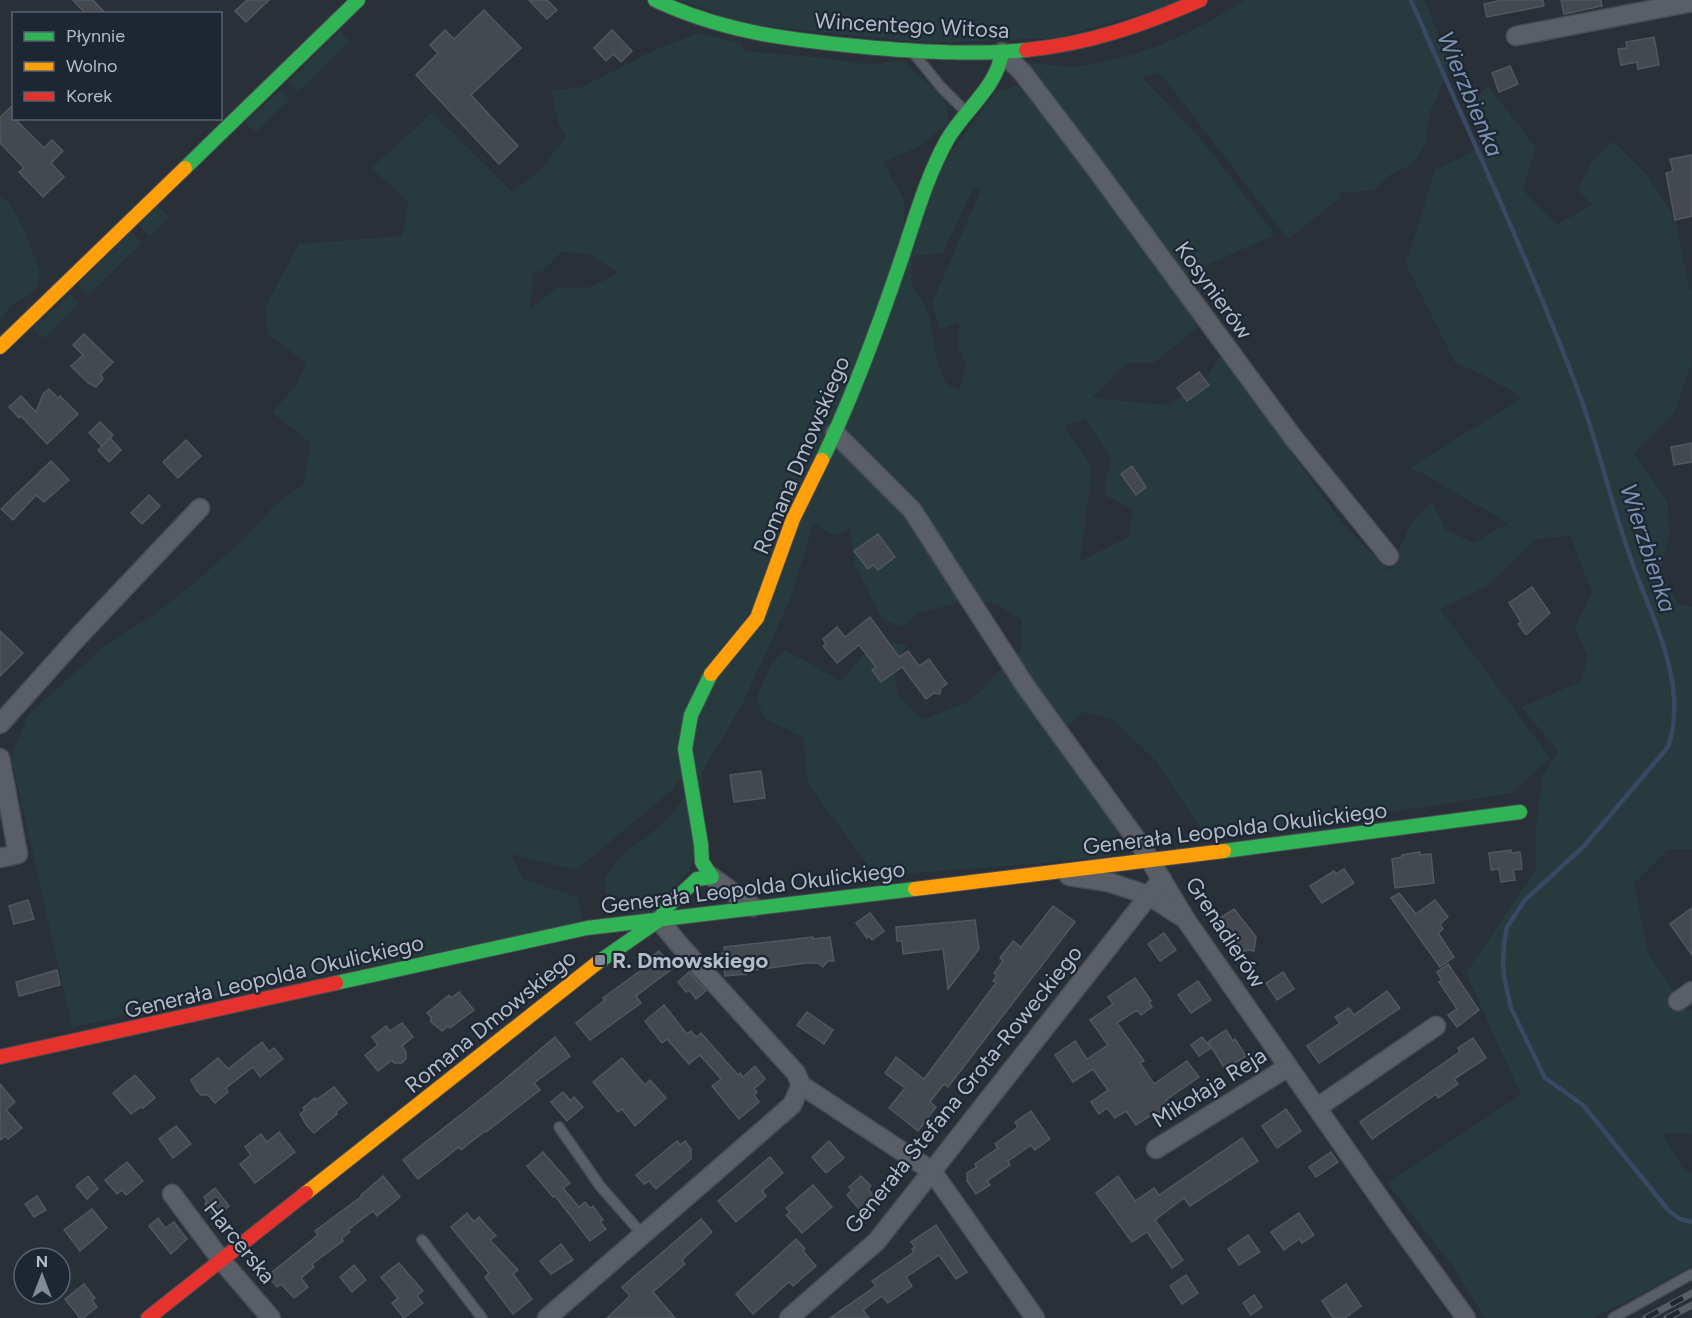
<svg xmlns="http://www.w3.org/2000/svg" width="1692" height="1318" font-family="Figtree,sans-serif">
<style>
.green{fill:#273a3e;fill-rule:evenodd}
.lines{fill:none;stroke-linecap:round;stroke-linejoin:round}
.stream{stroke:#384963;stroke-width:4.5}
.building{fill:#444950;stroke:#52575f;stroke-width:1.5}
.lane-casing{stroke:#484c53;stroke-width:12}
.street-casing{stroke:#484c53;stroke-width:21}
.fast-casing{stroke:#484c53;stroke-width:16}
.slow-casing{stroke:#484c53;stroke-width:16}
.jam-casing{stroke:#484c53;stroke-width:16}
.lane{stroke:#5a5e66;stroke-width:9}
.street{stroke:#5a5e66;stroke-width:18}
.fast{stroke:#30b455;stroke-width:14}
.slow{stroke:#ff9f0a;stroke-width:14}
.jam{stroke:#e5322d;stroke-width:14}
.rail-casing{stroke:#595d64;stroke-width:7}
.rail{stroke:#1d2633;stroke-width:4.5;stroke-dasharray:14;stroke-linecap:butt}
.poi-dot{fill:#848b96;stroke:#1d2633;stroke-width:2}
.labels{text-anchor:middle;stroke-width:4.5;stroke-linejoin:round;paint-order:stroke}
.street-label{font-size:22px;fill:#b4bcc9;stroke:#1d2633}
.poi-label{font-size:22px;font-weight:bold;fill:#b4bcc9;stroke:#1d2633;text-anchor:start}
.water-label{font-size:24px;font-style:italic;fill:#7c92b1;stroke:#1d2633}
</style>
<rect width="100%" height="100%" fill="#2a3038"/>
<g class="green">
<path d="M679,0H1181L1172,5L1058,38L927,43L746,24Z"/>
<path d="M1245,0H1424L1448,58L1447,68L1438,95L1429,114L1426,144L1410,166L1391,174L1373,191L1341,192L1339,199L1288,239L1160,73L1142,77L1201,139L1275,235L1168,282L1198,327L1154,363H1126L1092,398L1168,405L1203,384L1224,350L1242,384L1267,411L1283,440L1343,525L1390,571L1411,523L1432,502L1446,530L1474,543L1508,523L1411,467L1522,398L1488,377L1455,363L1406,264L1435,170L1481,148L1467,107L1488,86L1536,148L1523,190L1557,225L1592,204L1578,190L1592,162L1613,141L1648,176L1675,218L1689,287L1692,290V362L1675,412L1634,453L1668,502L1669,534L1662,564V577L1679,604L1692,607V849H1668L1634,883L1648,953L1687,1011L1692,1009V1134L1662,1133L1682,1167L1692,1173V1265L1657,1286L1592,1318H1485L1452,1265L1387,1183L1521,1095L1466,973L1536,869V828L1542,777L1558,751L1521,707L1580,682L1588,657L1575,628L1592,592L1570,536L1536,539L1488,585L1440,609L1550,758L1512,793L1209,841L1155,760L1113,720L1083,712L1063,730L1119,828L1110,856L1057,862L876,876L808,784L803,737L765,719L756,698L772,663L785,650L841,681L876,641L907,645L895,667L897,694L922,720L970,701L1022,648V620L998,605L973,599L918,613L904,627L883,620L855,564L850,529L834,535L814,523L791,597L742,705L702,772V828L689,872L649,913H622L607,898L604,880L621,856L666,821L697,781L692,764L669,793L576,870L510,854L523,879L577,897L582,915L579,921L532,933L72,1027L11,757L28,715L106,645L152,616L192,585L246,537L273,507L304,483L310,442L272,413L297,383L306,363L268,334L265,307L299,244L402,236L409,202L371,168L432,113L512,192L542,169L566,136L558,124L552,91L582,87L653,51L698,33L741,43L744,51L825,58L866,64L902,61L945,98L949,122L920,146L883,162L904,200V240L944,162L995,92L1023,84V64C1042,62 1060,68 1079,66C1089,65 1100,62 1110,60C1163,48 1200,28 1245,0ZM973,188L981,190L932,303L940,330L959,322L958,345L966,365L959,391L945,382L937,361L929,314L911,283L913,256L943,253ZM561,252L589,254L618,273L591,287L556,288L530,309L533,283L532,274L544,270ZM1085,419L1112,460L1105,481V495L1133,509L1129,537L1080,561L1092,467L1064,426Z"/>
<path d="M340,31L350,41L298,92L288,82Z"/>
<path d="M280,90L290,99L255,133L245,122Z"/>
<path d="M0,197L9,203L24,229L40,272L35,291L10,306L0,320Z"/>
<path d="M158,206L169,217L149,236L138,224Z"/>
<path d="M131,231L142,243L88,295L78,285Z"/>
<path d="M70,294L79,304L43,339L33,329Z"/>
</g>
<g class="lines">
<path class="stream" d="M1411,0C1468,131 1530,262 1580,396C1599,448 1611,503 1630,556C1650,616 1690,683 1668,747L1584,846L1525,900L1507,927L1504,944L1503,962L1504,976L1511,1008L1545,1078L1583,1105L1669,1211L1680,1219L1692,1222"/>
</g>
<g class="building">
<path d="M73,0H93L106,14H86Z"/>
<path d="M247,0H269L246,22L235,11Z"/>
<path d="M529,0H547L557,10L547,19Z"/>
<path d="M1502,0H1543L1544,6L1487,17L1484,4Z"/>
<path d="M1561,0H1601L1602,6L1564,14Z"/>
<path d="M484,10L521,48L471,95L518,146L499,164L416,75L438,53L430,45L445,30L454,39Z"/>
<path d="M612,30L632,51L621,62L613,54L606,61L594,48Z"/>
<path d="M1654,37L1659,65L1638,69L1637,62L1621,65L1618,49L1627,48L1626,42Z"/>
<path d="M1510,66L1518,84L1499,92L1492,73Z"/>
<path d="M12,106L14,118L44,148L52,140L63,151L51,163L64,177L43,197L19,172L24,168L0,143V117Z"/>
<path d="M1692,155V216L1675,220L1666,173L1673,171L1670,159Z"/>
<path d="M84,334L113,362L101,374L103,379L96,387L88,383L71,366L83,355L73,345Z"/>
<path d="M1199,372L1209,385L1187,401L1177,388Z"/>
<path d="M49,389L58,398L60,396L78,414L47,444L21,416L19,418L9,407L21,396L36,412L43,394Z"/>
<path d="M100,422L113,435L102,446L89,433Z"/>
<path d="M110,438L121,450L109,462L98,450Z"/>
<path d="M186,440L201,456L178,478L163,462Z"/>
<path d="M1692,443V462L1674,465L1671,447Z"/>
<path d="M51,461L69,480L44,502L36,495L13,520L1,509Z"/>
<path d="M1132,466L1146,487L1136,495L1121,474Z"/>
<path d="M149,495L160,506L142,524L131,513Z"/>
<path d="M878,534L895,557L878,570L873,565L868,569L854,551Z"/>
<path d="M1532,587L1550,613L1526,635L1518,624L1521,622L1509,603Z"/>
<path d="M870,617L899,657L908,651L919,666L929,659L947,684L941,688L940,694L934,693L926,699L902,667L881,682L872,670L876,667L859,645L837,663L823,646L826,644L823,639L837,627L845,637Z"/>
<path d="M0,631L23,653L0,676Z"/>
<path d="M761,771L765,798L734,802L730,775Z"/>
<path d="M1511,850V853L1520,852L1522,869L1513,870L1515,880L1501,882L1499,869L1491,870L1489,853Z"/>
<path d="M1420,852V855L1431,854L1434,883L1395,888L1392,859L1402,857V855Z"/>
<path d="M1344,869L1354,883L1322,903L1310,886L1334,871L1336,874Z"/>
<path d="M1399,893L1416,914L1435,900L1448,917L1440,924L1443,929L1438,933L1454,957L1440,967L1391,898Z"/>
<path d="M28,900L34,919L14,924L9,906Z"/>
<path d="M1053,906L1075,922L948,1087L944,1084L930,1102L936,1107L918,1131L889,1108L905,1088L885,1073L896,1057L924,1079L996,983L993,981L997,975L994,973L1003,961L1000,958L1013,941L1021,947Z"/>
<path d="M1692,908V955L1670,924Z"/>
<path d="M1234,909L1256,937L1254,951L1247,950L1242,954L1220,918Z"/>
<path d="M870,913L884,931L872,940L869,936L867,938L856,923Z"/>
<path d="M975,920L979,949L948,989L943,949L903,954L902,941H897L896,927Z"/>
<path d="M1164,933L1176,950L1160,961L1148,944Z"/>
<path d="M813,937V939L830,937L834,961H828L823,967L818,963H806L747,971V974L725,976L722,953H725L724,947Z"/>
<path d="M659,951L673,968L636,996L641,1003L590,1040L576,1023L605,1000L603,998L644,968L641,964Z"/>
<path d="M1448,964L1479,1010L1457,1027L1448,1015L1457,1009L1439,982L1442,981L1437,972Z"/>
<path d="M57,970L60,985L19,996L16,982Z"/>
<path d="M689,972L706,991L696,999L689,990L686,992L678,982Z"/>
<path d="M1283,972L1294,989L1277,1000L1266,983Z"/>
<path d="M1135,978L1151,1001L1149,1002L1152,1007L1141,1015L1137,1010L1117,1023L1144,1061L1140,1063L1154,1084L1187,1061L1199,1077L1166,1100L1168,1103L1166,1104L1170,1111L1156,1120L1153,1114L1136,1125L1126,1111L1115,1118L1107,1108L1099,1114L1091,1102L1108,1090L1093,1069L1073,1082L1055,1055L1075,1041L1087,1059L1108,1045L1090,1020L1113,1004L1108,997Z"/>
<path d="M1198,981L1211,1000L1191,1013L1178,995Z"/>
<path d="M1387,991L1400,1008L1319,1063L1307,1046L1340,1023L1335,1017L1349,1008L1354,1015Z"/>
<path d="M459,992L474,1010L450,1028L448,1026L442,1031L431,1022V1017L427,1013L449,995L451,998Z"/>
<path d="M664,1005L687,1034L691,1031L696,1037L701,1033L738,1075L740,1073L743,1077L755,1066L765,1079L754,1089L757,1092L754,1095L759,1102L739,1119L712,1086L721,1079L700,1055L689,1064L667,1039L662,1043L645,1021Z"/>
<path d="M807,1012L833,1030L824,1044L797,1025Z"/>
<path d="M402,1023L413,1037L402,1046L406,1052V1059L402,1063H394L392,1060L378,1071L365,1055L378,1045L372,1037L386,1026L390,1031Z"/>
<path d="M1226,1030L1233,1041L1235,1039L1246,1056L1225,1069L1208,1042Z"/>
<path d="M555,1037L570,1056L534,1083L540,1090L486,1132L485,1131L461,1150L459,1147L418,1179L403,1160L491,1091Z"/>
<path d="M1202,1037L1211,1048L1199,1056L1191,1045Z"/>
<path d="M1473,1038L1486,1058L1454,1079L1458,1084L1438,1098L1436,1094L1372,1139L1360,1122L1458,1053L1460,1051L1458,1048Z"/>
<path d="M262,1042L269,1052L274,1048L283,1059L260,1077L253,1067L226,1088L228,1092L215,1103L208,1095H201L197,1091L191,1080L218,1058L228,1069Z"/>
<path d="M622,1058L645,1085L650,1080L666,1098L635,1126L622,1109L618,1112L593,1082Z"/>
<path d="M135,1075L155,1098L143,1108L141,1107L131,1114L113,1093Z"/>
<path d="M0,1084L15,1102L6,1110L22,1128L8,1139L5,1136L0,1140Z"/>
<path d="M334,1087L347,1103L336,1112L337,1114L314,1133L307,1126L300,1114L305,1110L303,1108L315,1098L316,1100Z"/>
<path d="M563,1092L571,1101L574,1097L583,1107L567,1121L551,1102Z"/>
<path d="M1286,1109L1301,1131L1277,1148L1262,1126Z"/>
<path d="M1031,1111L1050,1139L1035,1150L1031,1145L1008,1161L1010,1165L987,1181L990,1185L976,1194L967,1181V1173L977,1167L975,1164L998,1148L995,1144L1018,1127L1015,1122Z"/>
<path d="M176,1126L191,1144L173,1158L159,1139Z"/>
<path d="M279,1132L295,1152L255,1183L240,1164L251,1155L245,1147L261,1134L267,1142Z"/>
<path d="M1242,1138L1258,1161L1190,1206L1184,1198L1155,1220L1183,1260L1172,1268L1147,1232L1132,1242L1096,1193L1118,1176L1135,1201L1154,1188L1159,1195Z"/>
<path d="M677,1141L680,1145L685,1141L691,1149V1159L656,1189L649,1181L644,1184L636,1175Z"/>
<path d="M829,1141L844,1158L826,1173L812,1157Z"/>
<path d="M543,1152L570,1183L563,1188L579,1207L585,1202L590,1208L593,1206L603,1220L600,1222L606,1229L590,1241L555,1196L553,1197L527,1166Z"/>
<path d="M1331,1152L1338,1162L1316,1177L1309,1167Z"/>
<path d="M770,1157L783,1173L762,1191L766,1196L736,1222L718,1201Z"/>
<path d="M127,1162L143,1181L126,1195L122,1190L117,1194L105,1180Z"/>
<path d="M88,1176L98,1189L87,1199L76,1186Z"/>
<path d="M383,1176L400,1197L377,1216L373,1211L348,1230L350,1232L342,1238L343,1241L312,1264L314,1267L301,1278L308,1287L294,1298L281,1284L277,1287L268,1277L271,1273L318,1235L315,1231L362,1196L361,1195Z"/>
<path d="M861,1176L871,1186L868,1189L876,1199L862,1212L847,1195L852,1190L849,1187Z"/>
<path d="M813,1185L832,1207L802,1233L786,1215L790,1212L786,1208Z"/>
<path d="M215,1188L229,1206L215,1217L205,1204L207,1202L204,1197Z"/>
<path d="M37,1196L46,1210L34,1217L25,1204Z"/>
<path d="M92,1209L107,1228L80,1251L64,1230Z"/>
<path d="M467,1213L474,1222L479,1217L496,1236L490,1240L518,1270L513,1274L532,1299L513,1314L485,1277L489,1273L451,1227Z"/>
<path d="M1299,1213L1314,1235L1302,1243L1299,1239L1284,1250L1271,1232Z"/>
<path d="M158,1218L165,1228L174,1222L187,1239L171,1254L149,1226Z"/>
<path d="M701,1219L712,1232L682,1260L685,1264L653,1292L675,1318H607L630,1296L622,1287Z"/>
<path d="M936,1225L967,1272L956,1279L939,1255L906,1277L912,1286L888,1303L882,1296L863,1310L869,1318H830L873,1288L876,1286L872,1281L914,1252L912,1249L915,1247L911,1242Z"/>
<path d="M1248,1235L1260,1252L1239,1265L1228,1249Z"/>
<path d="M796,1239L805,1249L803,1251L816,1266L793,1286L789,1282L753,1314L736,1294Z"/>
<path d="M561,1244L573,1260L551,1274L540,1261Z"/>
<path d="M399,1263L423,1291L417,1296L423,1303L404,1318L392,1303L398,1298L381,1277Z"/>
<path d="M354,1265L366,1280L352,1292L340,1277Z"/>
<path d="M1186,1275L1198,1293L1182,1304L1170,1286Z"/>
<path d="M84,1284L95,1298L92,1300L97,1307L83,1318H80L65,1299Z"/>
<path d="M1346,1284L1361,1306L1345,1318H1333L1322,1301Z"/>
<path d="M1254,1295L1262,1307L1251,1315L1243,1303Z"/>
</g>
<g class="lines">
<g class="lane-casing">
<g id="lane">
<path d="M915,55L941,87L966,112"/>
<path d="M559,1127L600,1186L643,1235"/>
<path d="M422,1240L482,1318"/>
<path d="M1613,1318L1692,1274"/>
</g>
</g>
<g class="street-casing">
<g id="street">
<path d="M1516,36L1692,2"/>
<path d="M1002,52L1023,73L1093,165L1292,436L1389,556"/>
<path d="M835,433L912,510L1026,687L1142,847L1186,920L1395,1220L1466,1318"/>
<path d="M0,724L78,637L200,508"/>
<path d="M0,758L18,854L0,858"/>
<path d="M1069,876L1108,882L1148,895L1182,917"/>
<path d="M712,877L753,907"/>
<path d="M1678,1001L1692,991"/>
<path d="M801,1085L932,1171L1035,1318"/>
<path d="M1318,1107L1436,1026"/>
<path d="M1156,1149L1288,1067"/>
<path d="M172,1194L222,1261L271,1318"/>
<path d="M547,1318L792,1105L801,1085L796,1073L677,942L659,920"/>
<path d="M789,1318L877,1241L1162,879"/>
</g>
</g>
<g class="fast-casing">
<g id="fast">
<path d="M655,0C727,34 798,41 876,48C926,52 976,55 1026,50"/>
<path d="M185,168L358,0"/>
<path d="M822,460C853,396 878,328 901,260C915,219 926,178 947,140C964,110 997,88 1002,52"/>
<path d="M1224,851L1520,812"/>
<path d="M597,963L659,920L667,907L697,879L712,877L702,862L701,844L685,749L691,715L711,674"/>
<path d="M336,983L587,928L915,889"/>
</g>
</g>
<g class="slow-casing">
<g id="slow">
<path d="M0,347L185,168"/>
<path d="M711,674L757,618L793,519L822,460"/>
<path d="M915,889L1224,851"/>
<path d="M306,1193L597,963"/>
</g>
</g>
<g class="jam-casing">
<g id="jam">
<path d="M1026,50C1088,44 1143,25 1200,0"/>
<path d="M0,1057L336,983"/>
<path d="M148,1318L306,1193"/>
</g>
</g>
<use href="#lane" class="lane"/>
<use href="#street" class="street"/>
<use href="#fast" class="fast"/>
<use href="#slow" class="slow"/>
<use href="#jam" class="jam"/>
<g class="rail-casing">
<g id="rail">
<path d="M1646,1318L1692,1293"/>
<path d="M1667,1318L1692,1305"/>
</g>
</g>
<use href="#rail" class="rail"/>
</g>
<rect class="poi-dot" x="594" y="954" width="12" height="12" rx="3"/>
<g class="labels">
<g class="street-label">
<text transform="translate(912 25) rotate(3)" y="8">Wincentego Witosa</text>
<text transform="translate(1214 290) rotate(54)" y="8">Kosynierów</text>
<text transform="translate(801 455) rotate(-67)" y="8">Romana Dmowskiego</text>
<text transform="translate(1235 828) rotate(-7)" y="8">Generała Leopolda Okulickiego</text>
<text transform="translate(753 887) rotate(-7)" y="8">Generała Leopolda Okulickiego</text>
<text transform="translate(1226 932) rotate(57)" y="8">Grenadierów</text>
<text transform="translate(274 976) rotate(-13)" y="8">Generała Leopolda Okulickiego</text>
<text transform="translate(490 1021) rotate(-39)" y="8">Romana Dmowskiego</text>
<text transform="translate(1209 1087) rotate(-32)" y="8">Mikołaja Reja</text>
<text transform="translate(963 1089) rotate(-51)" y="8">Generała Stefana Grota-Roweckiego</text>
<text transform="translate(240 1242) rotate(51)" y="8">Harcerska</text>
</g>
<g class="poi-label">
<text x="612" y="968">R. Dmowskiego</text>
</g>
<g class="water-label">
<text transform="translate(1470 94) rotate(67)" y="8">Wierzbienka</text>
<text transform="translate(1648 548) rotate(72)" y="8">Wierzbienka</text>
</g>
</g>
<rect x="12" y="12" width="210" height="108" fill="#1d2633" stroke="#59626f" stroke-width="1.5"/>
<rect x="24" y="32" width="30" height="9" fill="#30b455" stroke="#59626f" stroke-width="1.5"/>
<text x="66" y="42" font-size="18" fill="#b4bcc9">Płynnie</text>
<rect x="24" y="62" width="30" height="9" fill="#ff9f0a" stroke="#59626f" stroke-width="1.5"/>
<text x="66" y="72" font-size="18" fill="#b4bcc9">Wolno</text>
<rect x="24" y="92" width="30" height="9" fill="#e5322d" stroke="#59626f" stroke-width="1.5"/>
<text x="66" y="102" font-size="18" fill="#b4bcc9">Korek</text>
<g transform="translate(42 1276)"><circle r="28" fill="#1d2633" stroke="#59626f" stroke-width="1.5"/>
<path d="M0-4.5L10 22L0 15L-10 22Z" fill="#848b96"/>
<text y="-9" font-size="16" font-weight="bold" text-anchor="middle" fill="#b4bcc9">N</text>
</g>
</svg>
